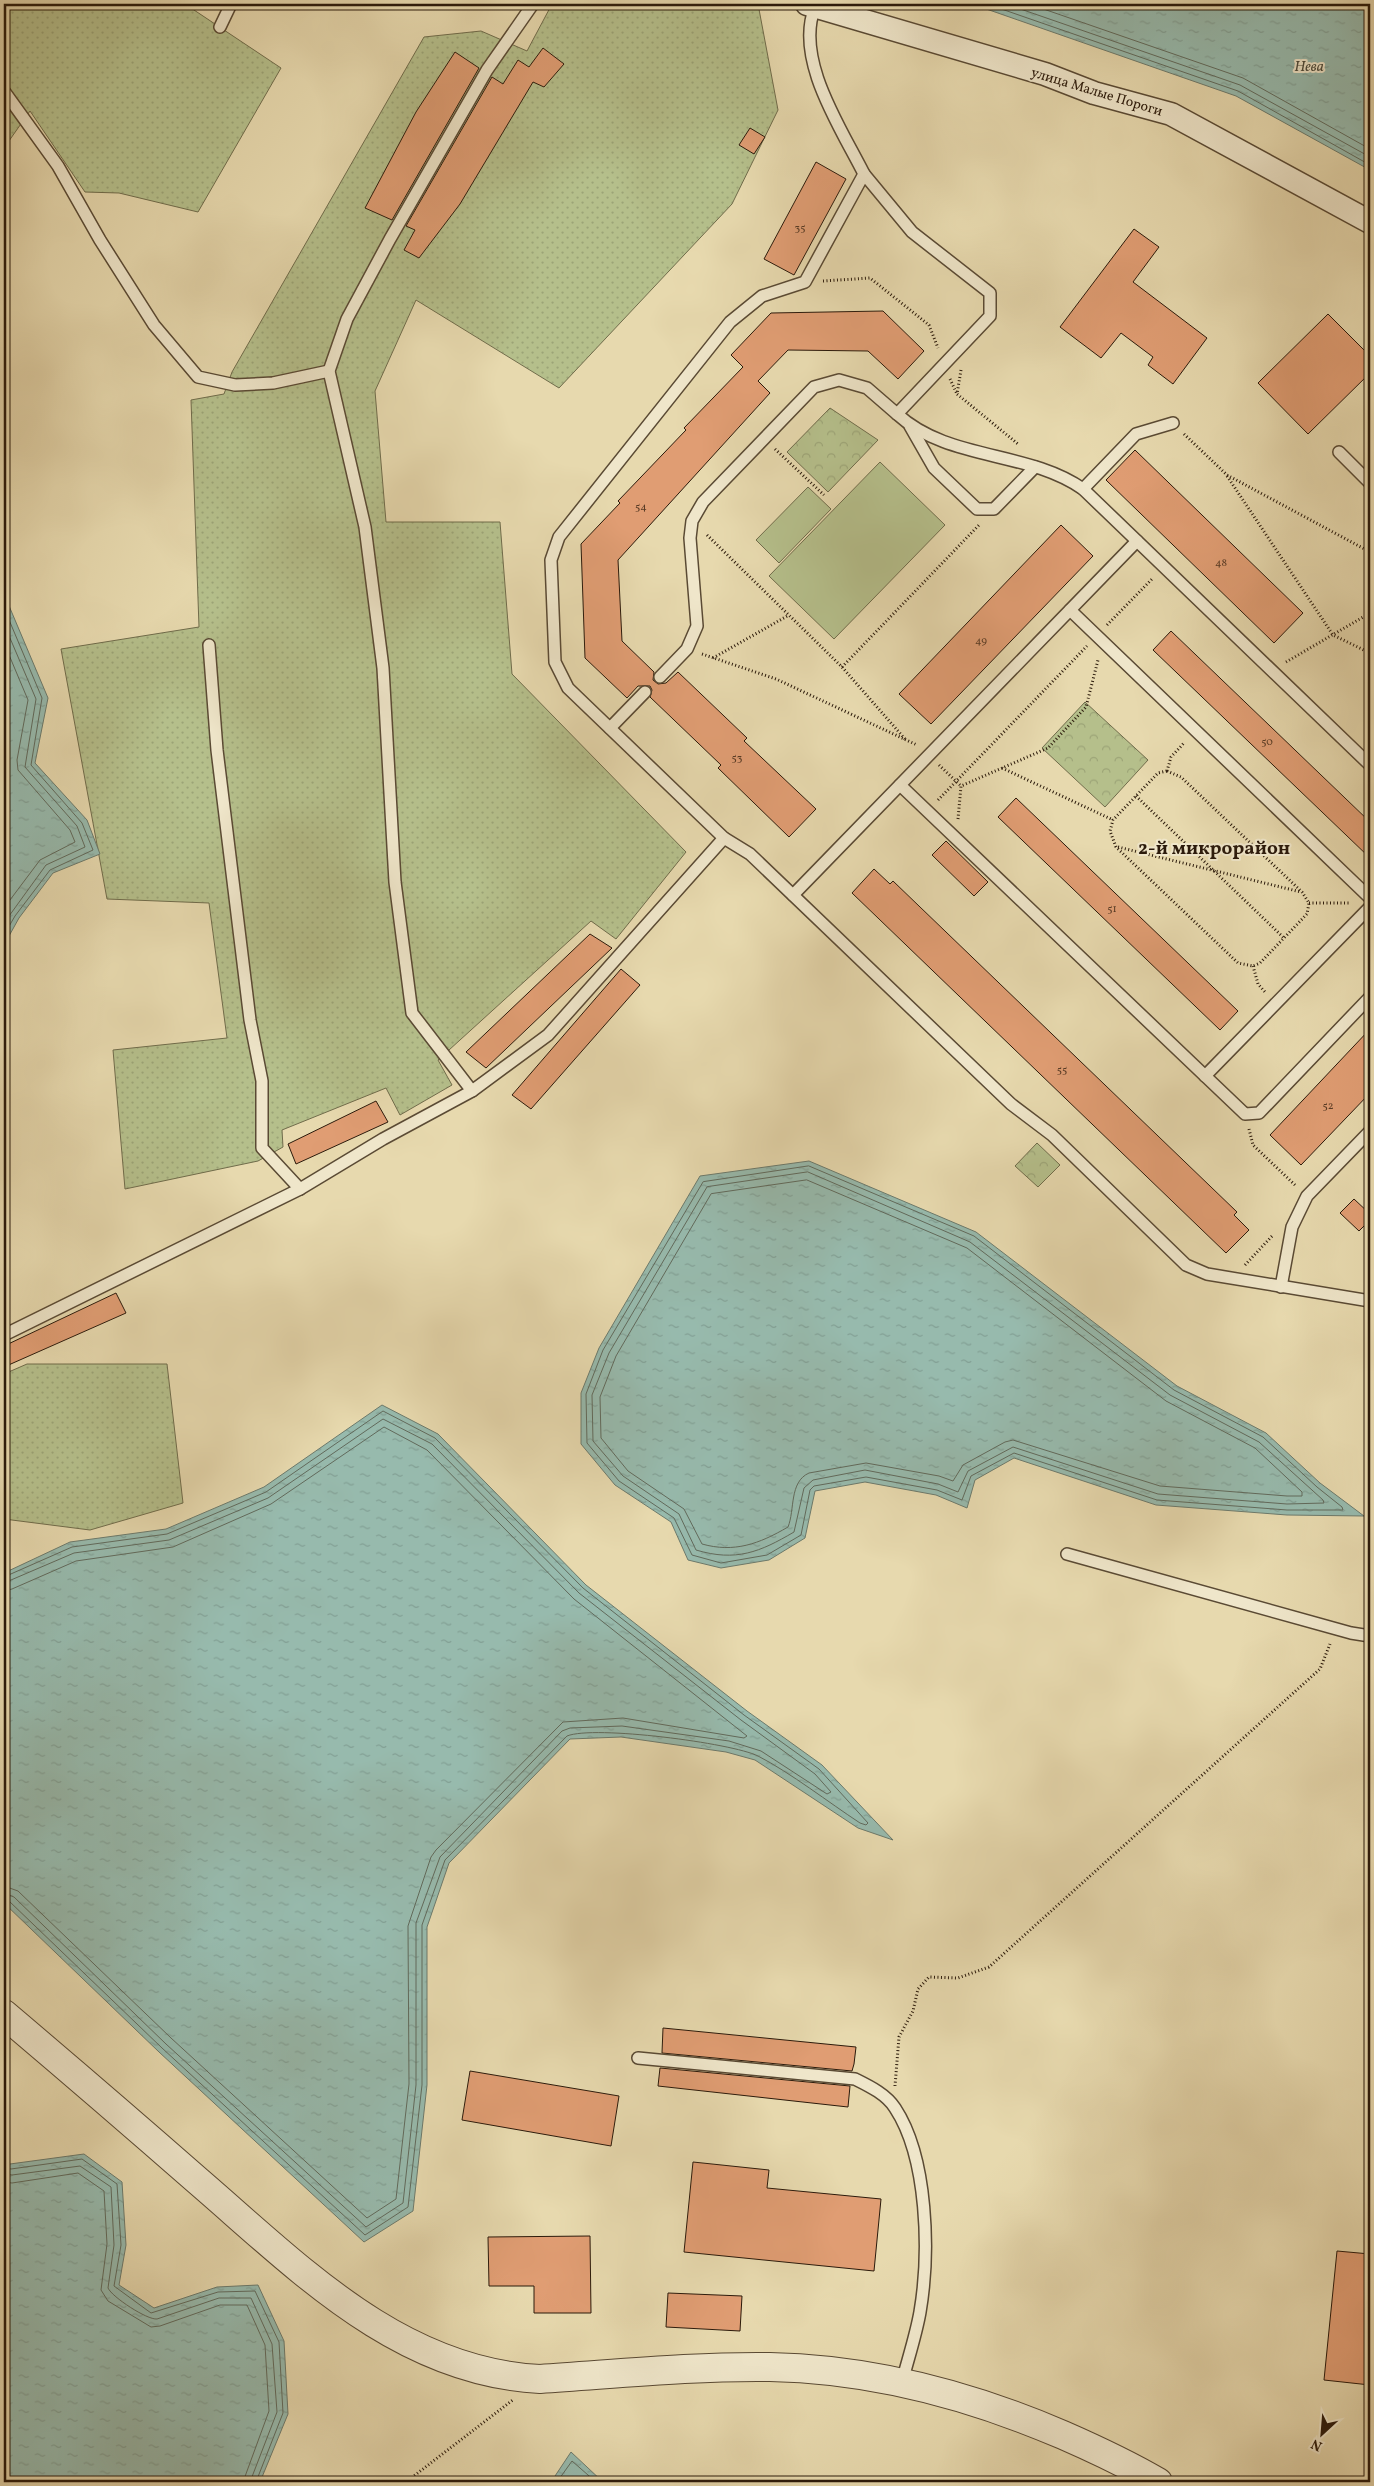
<svg xmlns="http://www.w3.org/2000/svg" width="1374" height="2486" font-family="Vollkorn,serif">
<style>
.grass{fill:#b5bf8b;stroke:#706c4b}
.park{fill:url(#park-crowns);stroke:#706c4b}
.garden{fill:url(#garden-dots);stroke:#706c4b}
.water{fill:url(#water-ripples);stroke:#6c7a6c}
.lines{fill:none;stroke-linecap:round;stroke-linejoin:round}
.shore{stroke:#616a5c;stroke-width:1}
.building{fill:#e09d73;stroke:#2b1a0b}
.service-casing{stroke:#5a4a34;stroke-width:14}
.minor-casing{stroke:#5a4a34;stroke-width:25}
.tertiary-casing{stroke:#5a4a34;stroke-width:30}
.path{stroke:#2b1a0b;stroke-width:3;stroke-dasharray:1 2.5;stroke-linecap:butt}
.service{stroke:#efe6ca;stroke-width:11}
.minor{stroke:#efe6ca;stroke-width:22}
.tertiary{stroke:#efe6ca;stroke-width:28}
.labels{text-anchor:middle;stroke-width:4;stroke-linejoin:round;paint-order:stroke}
.number-label{font-size:11px;fill:#583b25}
.street-label{font-size:14px;fill:#2b1a0b;stroke:#efe6ca}
.water-label{font-size:15px;font-style:italic;fill:#4b4a3c;stroke:#efe6ca}
.district-label{font-size:19px;font-weight:bold;fill:#2b1a0b;stroke:#efe6ca}
</style>
<defs>
<pattern id="park-crowns" width="20" height="18" patternUnits="userSpaceOnUse" patternTransform="scale(1.25)"><rect width="20" height="18" fill="#b5bf8b"/><path d="M2 6a3 3 0 1 1 6 0M12 15a3 3 0 1 1 6 0" fill="none" stroke="#9ca477"/></pattern>
<pattern id="garden-dots" width="8" height="8" patternUnits="userSpaceOnUse" patternTransform="scale(1.25)"><rect width="8" height="8" fill="#b5bf8b"/><path d="M2 2h.1M6 6h.1" fill="none" stroke="#9ca477" stroke-width="1.8" stroke-linecap="round"/></pattern>
<pattern id="water-ripples" width="26" height="14" patternUnits="userSpaceOnUse" patternTransform="scale(1.25)"><rect width="26" height="14" fill="#97baad"/><path d="M2 4q2-2 4 0t4 0M15 11q2-2 4 0t4 0" fill="none" stroke="#829f94"/></pattern>
</defs>
<rect width="100%" height="100%" fill="#e7d9ae"/>
<filter id="stains"><feTurbulence type="fractalNoise" baseFrequency=".004" numOctaves="4"/><feColorMatrix values="0 0 0 0 .2 0 0 0 0 .09 0 0 0 0 .02 0 0 0 .5 -.17"/></filter>
<radialGradient id="worn" r=".72"><stop offset=".6" stop-color="#630" stop-opacity="0"/><stop offset="1" stop-color="#630" stop-opacity=".3"/></radialGradient>
<g class="grass">
<path d="M880,462L945,525L834,639L769,576Z"/>
<path d="M808,487L831,509L779,563L756,540Z"/>
</g>
<g class="park">
<path d="M830,408L878,440L828,492L787,452Z"/>
<path d="M1085,702L1148,760L1105,807L1042,748Z"/>
<path d="M1037,1143L1060,1165L1038,1187L1015,1166Z"/>
</g>
<g class="garden">
<path d="M4,4H185L281,68L198,212L119,193L85,192L30,111L4,148Z"/>
<path d="M552,4H758L778,110L732,204L559,388L416,300L375,391L386,522H500L512,674L686,852L616,939L591,921L438,1060L452,1085L400,1115L386,1088L282,1130L283,1147L258,1161L125,1189L113,1050L227,1038L209,903L107,899L61,649L199,627L191,400L224,394L232,372L424,37L481,31L527,51Z"/>
<path d="M27,1364H167L183,1503L90,1530L4,1519V1374Z"/>
</g>
<g class="water">
<path d="M972,4H1370V170L1236,96Z"/>
<path d="M4,594L48,698L35,763L87,820L100,854L53,873L19,918L4,945Z"/>
<path d="M809,1161L976,1232L1177,1386L1266,1433L1320,1483L1364,1516L1287,1515L1156,1505L1014,1458L975,1480L967,1508L936,1495L865,1482L815,1491L805,1538L769,1560L721,1568L688,1560L671,1522L615,1485L581,1444V1393L599,1348L700,1176Z"/>
<path d="M382,1405L438,1434L586,1585L747,1711L822,1765L893,1840L858,1828L755,1760L726,1752L621,1737L570,1739L449,1863L427,1927V2085L413,2211L364,2242L159,2052L4,1903V1573L70,1542L166,1529L264,1487Z"/>
<path d="M84,2154L122,2182L126,2245L119,2285L154,2308L217,2287L258,2285L284,2341L288,2414L260,2482H4V2162L10,2164Z"/>
<path d="M571,2452L603,2482H551Z"/>
</g>
<g class="lines">
<g class="shore">
<path d="M987,4L1238,91L1370,165"/>
<path d="M1006,4L1240,85L1370,157"/>
<path d="M1029,4L1243,78L1370,149"/>
<path d="M4,608L42,698L31,765L82,823L93,850L50,870L15,916L4,935"/>
<path d="M4,624L36,699L25,767L77,826L85,847L46,865L4,923"/>
<path d="M4,643L28,700L17,760L18,770L70,830L75,842L40,860L4,908"/>
<path d="M809,1166L974,1236L1174,1390L1263,1437L1317,1487L1342,1507L1343,1510H1287L1157,1500L1014,1453L971,1476L962,1500L937,1490L866,1477L814,1486L810,1490L801,1535L767,1555L721,1563L692,1555L674,1518L619,1481L587,1443L586,1394L603,1350L703,1182Z"/>
<path d="M808,1172L970,1242L1170,1395L1259,1442L1323,1500L1324,1503L1287,1504L1158,1494L1013,1447L968,1471L958,1492L938,1484L865,1470L813,1480L804,1488L794,1532C760,1552 736,1562 696,1550L679,1514L623,1476L593,1441L592,1395L609,1353L707,1187Z"/>
<path d="M807,1180L967,1248L1166,1401L1255,1448L1302,1492V1496H1287L1160,1486L1013,1440L1005,1442L963,1465L953,1481L939,1476L866,1463L809,1473C789,1482 795,1510 788,1527C759,1544 734,1553 702,1544L684,1509L628,1471L601,1438L600,1397L616,1356L711,1194Z"/>
<path d="M4,1577L72,1547L167,1534L266,1492L383,1411L435,1438L583,1588L744,1715L819,1769L868,1823L866,1825L860,1823C828,1802 791,1773 758,1756C732,1743 594,1725 567,1736L445,1860L422,1925V2085L408,2207L365,2235L162,2048L9,1901L4,1899"/>
<path d="M4,1583L74,1553L169,1540L268,1498L383,1419L432,1444L579,1593L741,1720L815,1774L831,1792L827,1794L761,1751L729,1741L622,1726L570,1728L562,1731L440,1857L416,1923V2085L403,2203L366,2227L166,2044L14,1897L4,1893"/>
<path d="M4,1591L12,1589L76,1561L173,1547L271,1504L384,1427L427,1450L574,1599L747,1736L744,1738L623,1718L563,1722L436,1850L431,1857L408,1926L409,2084L396,2199L367,2218L171,2038L18,1891L4,1886"/>
<path d="M4,2167L11,2169L82,2159L117,2184L121,2245L114,2286L151,2313L218,2292L255,2291L279,2342L283,2413L256,2482"/>
<path d="M4,2174L12,2175L80,2166L111,2187L114,2245L108,2288C112,2297 147,2320 157,2319L219,2298H251L272,2344L277,2412L250,2482"/>
<path d="M4,2182L12,2183L78,2173L104,2191L107,2244L101,2290L108,2301L151,2327L160,2326L220,2305H247L265,2345L269,2411L243,2482"/>
<path d="M557,2482L572,2461L596,2482"/>
</g>
</g>
<g class="building">
<path d="M543,48L564,64L544,87L533,82L460,204L419,258L404,250L415,230L406,226L492,77L503,84L518,60L529,67Z"/>
<path d="M455,52L479,68L392,220L365,208L416,112Z"/>
<path d="M750,128L765,137L754,154L739,145Z"/>
<path d="M816,162L846,179L794,275L764,259Z"/>
<path d="M1134,229L1159,247L1133,282L1207,338L1173,384L1148,365L1153,357L1121,333L1101,358L1060,327Z"/>
<path d="M883,311L924,351L898,379L868,351L788,350L758,381L770,393L618,560L622,641L654,672L653,680L658,684L666,683L678,672L747,738L744,741L816,809L789,837L718,768L721,765L650,697L652,690L650,686H638L627,698L585,658L581,544L620,503L618,501L686,430L684,428L743,367L731,355L771,313Z"/>
<path d="M1328,314L1370,356V373L1308,434L1258,383Z"/>
<path d="M1135,450L1303,613L1274,643L1106,480Z"/>
<path d="M1061,525L1093,556L931,724L899,694Z"/>
<path d="M1171,631L1370,822V858L1153,650Z"/>
<path d="M1016,798L1238,1011L1220,1030L998,817Z"/>
<path d="M946,841L988,882L974,896L932,855Z"/>
<path d="M874,869L890,884L893,881L1237,1212L1234,1215L1249,1230L1226,1253L852,893Z"/>
<path d="M590,934L612,948L486,1068L466,1052Z"/>
<path d="M621,969L640,985L531,1109L512,1095Z"/>
<path d="M1370,1029V1093L1301,1165L1270,1135Z"/>
<path d="M376,1101L388,1122L296,1164L288,1144Z"/>
<path d="M1354,1199L1370,1214V1220L1359,1231L1340,1213Z"/>
<path d="M116,1293L126,1313L4,1367V1346Z"/>
<path d="M663,2028L856,2047L854,2064L852,2071L662,2053Z"/>
<path d="M660,2068L850,2086L848,2107L658,2086Z"/>
<path d="M470,2071L619,2096L611,2146L462,2120Z"/>
<path d="M693,2162L769,2170L767,2188L881,2199L874,2271L684,2252Z"/>
<path d="M590,2236L591,2313H534V2286H489L488,2237Z"/>
<path d="M1337,2251L1370,2254V2385L1324,2380Z"/>
<path d="M668,2293L742,2296L740,2331L666,2327Z"/>
</g>
<g class="lines">
<g class="service-casing">
<g id="service">
<path d="M815,7C794,59 841,128 864,174L805,282L762,296L730,322L559,537L551,560L555,662L568,688L724,838L750,854L1011,1104L1052,1135L1186,1265L1207,1274L1370,1301"/>
<path d="M220,27L231,4"/>
<path d="M4,91L58,166L100,240L154,325L198,377L235,385L273,383L329,371"/>
<path d="M864,174L912,232L990,293V316L897,414C948,461 1027,450 1083,489L1370,765"/>
<path d="M910,426L934,468L977,509H994L1035,467"/>
<path d="M1339,452L1370,483"/>
<path d="M1083,489L1136,434L1173,423"/>
<path d="M1070,610L1370,898"/>
<path d="M209,645L217,750L250,1020L262,1081V1148L300,1189"/>
<path d="M660,677L687,649L697,626L690,538L692,521L703,502L814,387L839,380L867,388L897,414"/>
<path d="M610,728L645,692"/>
<path d="M900,785L1245,1114L1259,1113L1370,997"/>
<path d="M793,895L1137,541"/>
<path d="M1205,1076L1370,907"/>
<path d="M472,1091L412,1013L395,882L383,668L365,527L329,371L347,319L390,239L487,70L533,4"/>
<path d="M1281,1287L1292,1227L1307,1196L1370,1131"/>
<path d="M4,1335L300,1189L383,1139L472,1091L548,1035L724,838"/>
<path d="M1067,1554L1351,1633L1370,1636"/>
<path d="M638,2058L855,2079C869,2086 886,2094 895,2108C928,2158 930,2253 920,2312C916,2335 908,2359 902,2382"/>
</g>
</g>
<g class="minor-casing">
<path id="minor" d="M807,4L1045,74L1094,93L1171,114L1370,222"/>
</g>
<g class="tertiary-casing">
<path id="tertiary" d="M4,2014C69,2069 134,2125 198,2181C299,2268 399,2372 540,2379C617,2374 693,2366 770,2367C873,2369 970,2395 1063,2435C1095,2449 1127,2464 1158,2482"/>
</g>
<g class="path">
<path d="M823,281L870,278L929,325L938,348"/>
<path d="M961,370L957,394L1018,444"/>
<path d="M950,379L957,394"/>
<path d="M1184,434L1227,475L1370,552"/>
<path d="M775,449L824,495"/>
<path d="M1227,476L1333,635L1370,653"/>
<path d="M707,535L842,667L905,739"/>
<path d="M1107,625L1153,578"/>
<path d="M702,654L776,679L917,745"/>
<path d="M713,658L789,615"/>
<path d="M1286,662L1370,613"/>
<path d="M842,667L979,525"/>
<path d="M939,765L961,786"/>
<path d="M1002,768L1113,820"/>
<path d="M1167,771L1181,777L1302,892L1309,903L1307,914L1260,963L1253,966L1238,963L1116,847L1110,831L1113,820L1158,773Z"/>
<path d="M1167,771L1171,757L1184,743"/>
<path d="M1136,796L1284,938"/>
<path d="M938,800L1087,646"/>
<path d="M958,819L961,786L1048,748L1086,707L1098,660"/>
<path d="M1118,847L1301,892"/>
<path d="M1309,903H1351"/>
<path d="M1253,966L1258,984L1265,992"/>
<path d="M1249,1129L1253,1145L1296,1186"/>
<path d="M1245,1265L1273,1235"/>
<path d="M895,2086L899,2037L913,2011L918,1989L929,1977L958,1978L989,1967L1320,1669L1330,1644"/>
<path d="M406,2482L514,2399"/>
</g>
<use href="#service" class="service"/>
<use href="#minor" class="minor"/>
<use href="#tertiary" class="tertiary"/>
</g>
<g class="labels">
<g class="number-label">
<text x="800" y="231">35</text>
<text x="641" y="510">54</text>
<text x="1221" y="566">48</text>
<text x="981" y="644">49</text>
<text x="1267" y="745">50</text>
<text x="737" y="761">53</text>
<text x="1112" y="912">51</text>
<text x="1062" y="1073">55</text>
<text x="1328" y="1109">52</text>
</g>
<g class="street-label">
<text transform="translate(1097 91) rotate(17)" y="5">улица Малые Пороги</text>
</g>
<g class="water-label">
<text x="1309" y="71">Нева</text>
</g>
<g class="district-label">
<text x="1214" y="854">2-й микрорайон</text>
</g>
</g>
<rect width="1374" height="2486" fill="none" stroke="#e7d9ae" stroke-width="20"/>
<rect x="5" y="5" width="1364" height="2476" fill="none" stroke="#2b1a0b" stroke-width="2.5"/>
<rect x="10" y="10" width="1354" height="2466" fill="none" stroke="#2b1a0b"/>
<g transform="translate(1322 2434) rotate(206)" stroke="#efe6ca" stroke-width="4" paint-order="stroke">
<path d="M0-4L9 19L0 12L-9 19Z" fill="#2b1a0b"/>
<text y="-8" font-size="14" font-weight="bold" text-anchor="middle" fill="#2b1a0b">N</text>
</g>
<rect width="100%" height="100%" filter="url(#stains)"/>
<rect width="100%" height="100%" fill="url(#worn)"/>
</svg>
